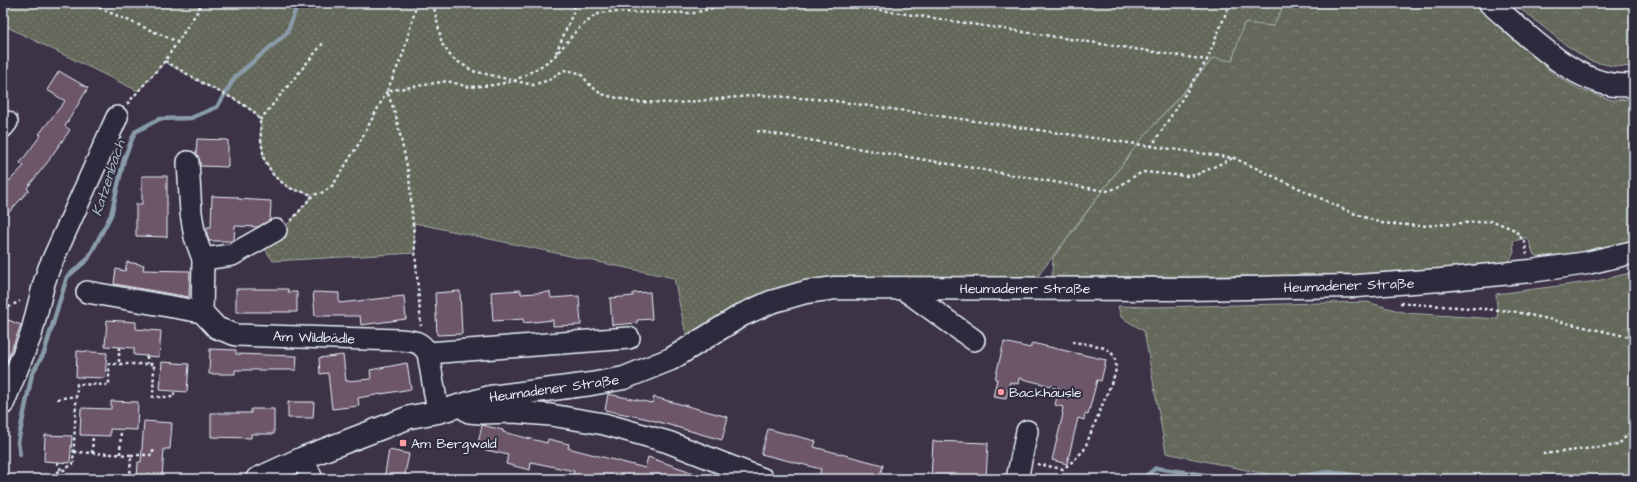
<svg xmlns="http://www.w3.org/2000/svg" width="1637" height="482" font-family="'Architects Daughter',sans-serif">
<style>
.forest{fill:url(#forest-crowns);stroke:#a6aca9}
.garden{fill:url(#garden-dots);stroke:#a6aca9}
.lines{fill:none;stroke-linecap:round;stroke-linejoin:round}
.stream{stroke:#8a9ca9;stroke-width:4.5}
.building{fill:#6e5769;stroke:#e8f1f8}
.minor-casing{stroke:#e8f1f8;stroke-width:24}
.major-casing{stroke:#e8f1f8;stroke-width:25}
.path{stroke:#e8f1f8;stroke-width:2.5;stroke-dasharray:3 3;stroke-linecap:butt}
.minor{stroke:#2f2a3d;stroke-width:21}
.major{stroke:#2f2a3d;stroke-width:22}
.poi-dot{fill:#ff9aa2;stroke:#2f2a3d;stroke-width:1.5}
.labels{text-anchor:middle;stroke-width:4;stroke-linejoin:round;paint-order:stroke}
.street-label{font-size:14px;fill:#e8f1f8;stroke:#2f2a3d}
.poi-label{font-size:14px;fill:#e8f1f8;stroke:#2f2a3d;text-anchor:start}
.water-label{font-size:15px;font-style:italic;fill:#a9b9c3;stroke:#2f2a3d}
</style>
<defs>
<pattern id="forest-crowns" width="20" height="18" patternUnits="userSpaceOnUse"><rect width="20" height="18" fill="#64685a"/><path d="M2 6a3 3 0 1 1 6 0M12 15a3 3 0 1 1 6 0" fill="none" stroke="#7a7e72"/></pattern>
<pattern id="garden-dots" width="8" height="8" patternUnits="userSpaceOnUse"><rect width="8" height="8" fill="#64685a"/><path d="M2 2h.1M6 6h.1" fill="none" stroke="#7a7e72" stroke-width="1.8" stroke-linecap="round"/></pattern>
</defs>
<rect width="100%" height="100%" fill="#3c3346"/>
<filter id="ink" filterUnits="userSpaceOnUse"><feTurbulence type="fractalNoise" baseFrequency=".025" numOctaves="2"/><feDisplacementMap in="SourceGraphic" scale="8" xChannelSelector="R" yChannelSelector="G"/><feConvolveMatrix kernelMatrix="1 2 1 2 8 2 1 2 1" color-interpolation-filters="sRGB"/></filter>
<g filter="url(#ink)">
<g class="forest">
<path d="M1285,3H1473L1555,75L1579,89L1612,100L1634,99V242L1581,252L1539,257L1534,255L1528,238L1513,241L1514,252L1509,263L1377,275L1052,277L1053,258L1139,142L1214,58L1232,60L1244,23L1273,26Z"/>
<path d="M1513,3H1634V67L1613,66L1590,61L1566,45Z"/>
<path d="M1634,272V479H1289L1166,453L1144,331L1121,317L1118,306L1153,307L1367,302L1406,313L1498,319L1496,294L1597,281Z"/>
</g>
<path class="garden" d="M3,3H814L879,10L881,3H1285L1273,26L1244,23L1232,61L1213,58L1139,142L1038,276L917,278L724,314L686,335L674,278L414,223L415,253L273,261L259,240L289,223L313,195L289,188L274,176L264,159L261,140L260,120L254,112L238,101L206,85L165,62L138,91L3,25Z"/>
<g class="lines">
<g class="stream">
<path d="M20,455L18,442L32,374L44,353L67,277L88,259L111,215L124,159L135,132L159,119L191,118L217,107L235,77L287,33L298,3"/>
<path d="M1142,479L1156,468L1233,479"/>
<path d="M1282,479L1329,472L1353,475L1352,479"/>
</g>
</g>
<g class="building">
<path d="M59,71L88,88L65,126L70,130L50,158V159L27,188L29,190L3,219V187L24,166L20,163L41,135L39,134L65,101L47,90Z"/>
<path d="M197,139L228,140V167L200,166V161L196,154Z"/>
<path d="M142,176H167V237L136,236V204H142Z"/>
<path d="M212,196L238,197V199L271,201L270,220L258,227L235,226L234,240L232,241H209L207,234V227H211Z"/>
<path d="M127,262L144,265L143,270L190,271L189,297L114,284L116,269L125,271Z"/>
<path d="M236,289H288V292H297V312H236Z"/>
<path d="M521,290V294L550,292L551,298L579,296L581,325L553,326V320L524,323L523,319L493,321L491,292Z"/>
<path d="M460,291L462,334L437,335L435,293Z"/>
<path d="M313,292L339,293V303L404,296L406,319L361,325L360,316H315Z"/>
<path d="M650,292L652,319L637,320V323L612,325L610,298L633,296V293Z"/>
<path d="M3,318L21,325L3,371Z"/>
<path d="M107,320L136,322V329L161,331L159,357L134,355V348L105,346Z"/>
<path d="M1004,342L1030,348L1032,343L1106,360L1101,381L1097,380L1088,415L1085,414L1084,420L1078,418L1067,464L1052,460L1063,414L1062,413L1063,407L1055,405L1059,388L1019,378L1018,384L1010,382L1006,399L993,397L997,379H995Z"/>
<path d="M210,349L236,350V354L297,356L296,370H235V374H209Z"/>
<path d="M77,351L107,353L105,378L76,377Z"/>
<path d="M343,355L346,381L371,379L370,370L407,363L411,389L358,398L359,406L332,409L328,373L320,374L319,358Z"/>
<path d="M162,362L189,364L187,392L160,390Z"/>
<path d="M608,394L652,403L654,397L728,417L722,440L648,419L605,410Z"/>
<path d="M111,401L138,402L137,430L110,429V436L80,435L81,408L111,409Z"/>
<path d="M288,402H314L313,418H288Z"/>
<path d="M251,409H274V434H251V438L211,437V413H251Z"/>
<path d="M144,421L172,423L170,449H164L162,479H137L138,462H141Z"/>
<path d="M482,425L503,430V432L547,443L548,439L569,444L568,448L645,468L648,457L706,477V479H572L574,471L531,462L530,470L506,464L508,455L477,448Z"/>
<path d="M768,429L816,441L814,447L883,465L879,479H831L819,476L821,469L761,454Z"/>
<path d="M45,435L72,436L70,463L44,461Z"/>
<path d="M933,441L988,443L986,479H931Z"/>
<path d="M389,450L409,454L404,479H384Z"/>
</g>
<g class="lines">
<g class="minor-casing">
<g id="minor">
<path d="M3,127L7,122"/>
<path d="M188,162L191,213L195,237L203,259L202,312L217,328L236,335L400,340C414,341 420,341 428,353L438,412"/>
<path d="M203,259L232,255L276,230"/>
<path d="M902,288L974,340"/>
<path d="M87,292L202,312"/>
<path d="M428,353L629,338"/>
<path d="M3,404L31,335L44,283L49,268L117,117"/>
<path d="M460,405L469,412L480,413L514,412L551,415L604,424L668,442L763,479"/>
<path d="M303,458L312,479"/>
<path d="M1017,479L1027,431"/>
</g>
</g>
<g class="major-casing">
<g id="major">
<path d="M1490,3C1523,31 1566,76 1609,84C1617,86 1626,85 1634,85"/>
<path d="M257,479L303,458L410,417L438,412L490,397L591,384L624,378L671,359L742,315L771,302L806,292L835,288L1187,289L1357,286L1441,280L1531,271L1587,263L1634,252"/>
</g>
</g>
<g class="path">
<path d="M88,3L178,42"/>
<path d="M417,3L403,54L387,91L396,116L409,175L421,326"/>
<path d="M433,3L442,44L452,58L473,71L533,85L549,80L564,70L580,73L589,84L601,94L634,102L677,103L759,95L828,100L1234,158L1350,212L1381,223L1421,226L1493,221L1515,230L1525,243L1527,254"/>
<path d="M814,3L880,10L1207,60"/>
<path d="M556,53L573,13L575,3"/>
<path d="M165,61L206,85L238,101L254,112L260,120L261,140L264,159L274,176L289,188L313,195"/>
<path d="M127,104L165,61L199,9L201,3"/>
<path d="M260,120L324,42"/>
<path d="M757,131L1106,191C1121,189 1130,176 1144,172L1186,176L1196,175L1233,158"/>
<path d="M1151,147L1207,60L1230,3"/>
<path d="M291,221L313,195L324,192L333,185L358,145L387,91L447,81L469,87L494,85L514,81L540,67L554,57L577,30L595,15L606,12L694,13L731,3"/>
<path d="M1400,303L1512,311L1634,338"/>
<path d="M3,310L20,301"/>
<path d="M119,347V364"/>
<path d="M147,356V364"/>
<path d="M57,399L76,396"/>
<path d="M74,452L131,455L130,479H137"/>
<path d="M92,453L93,435"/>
<path d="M120,454L121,430"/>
<path d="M1543,454L1618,445L1634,428"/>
<path d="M131,455H153V449"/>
<path d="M57,462L61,470"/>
<path d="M1037,464L1063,469L1073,461L1084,450L1115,374C1121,344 1095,346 1073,342"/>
<path d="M47,479L61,470H64L73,464L77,384L109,385V364H154L153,397H174V391"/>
<path d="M927,479L928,472"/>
</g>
<use href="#minor" class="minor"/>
<use href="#major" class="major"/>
</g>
</g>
<g class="poi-dot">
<circle cx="1001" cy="392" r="4"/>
<rect x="399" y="439" width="8" height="8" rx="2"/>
</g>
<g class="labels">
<g class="street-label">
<text transform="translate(1349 285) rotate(-2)" y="5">Heumadener Straße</text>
<text x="1025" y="293">Heumadener Straße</text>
<text transform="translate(314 337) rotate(2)" y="5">Am Wildbädle</text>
<text transform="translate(554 388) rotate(-8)" y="5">Heumadener Straße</text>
</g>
<g class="poi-label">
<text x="1009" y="397">Backhäusle</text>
<text x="411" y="448">Am Bergwald</text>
</g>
<g class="water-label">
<text transform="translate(108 178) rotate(-72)" y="5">Katzenbach</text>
</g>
</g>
<rect width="1637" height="482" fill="none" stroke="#2f2a3d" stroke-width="16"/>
<rect x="8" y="8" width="1621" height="466" fill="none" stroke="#e8f1f8" stroke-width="1.5" filter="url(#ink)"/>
</svg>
